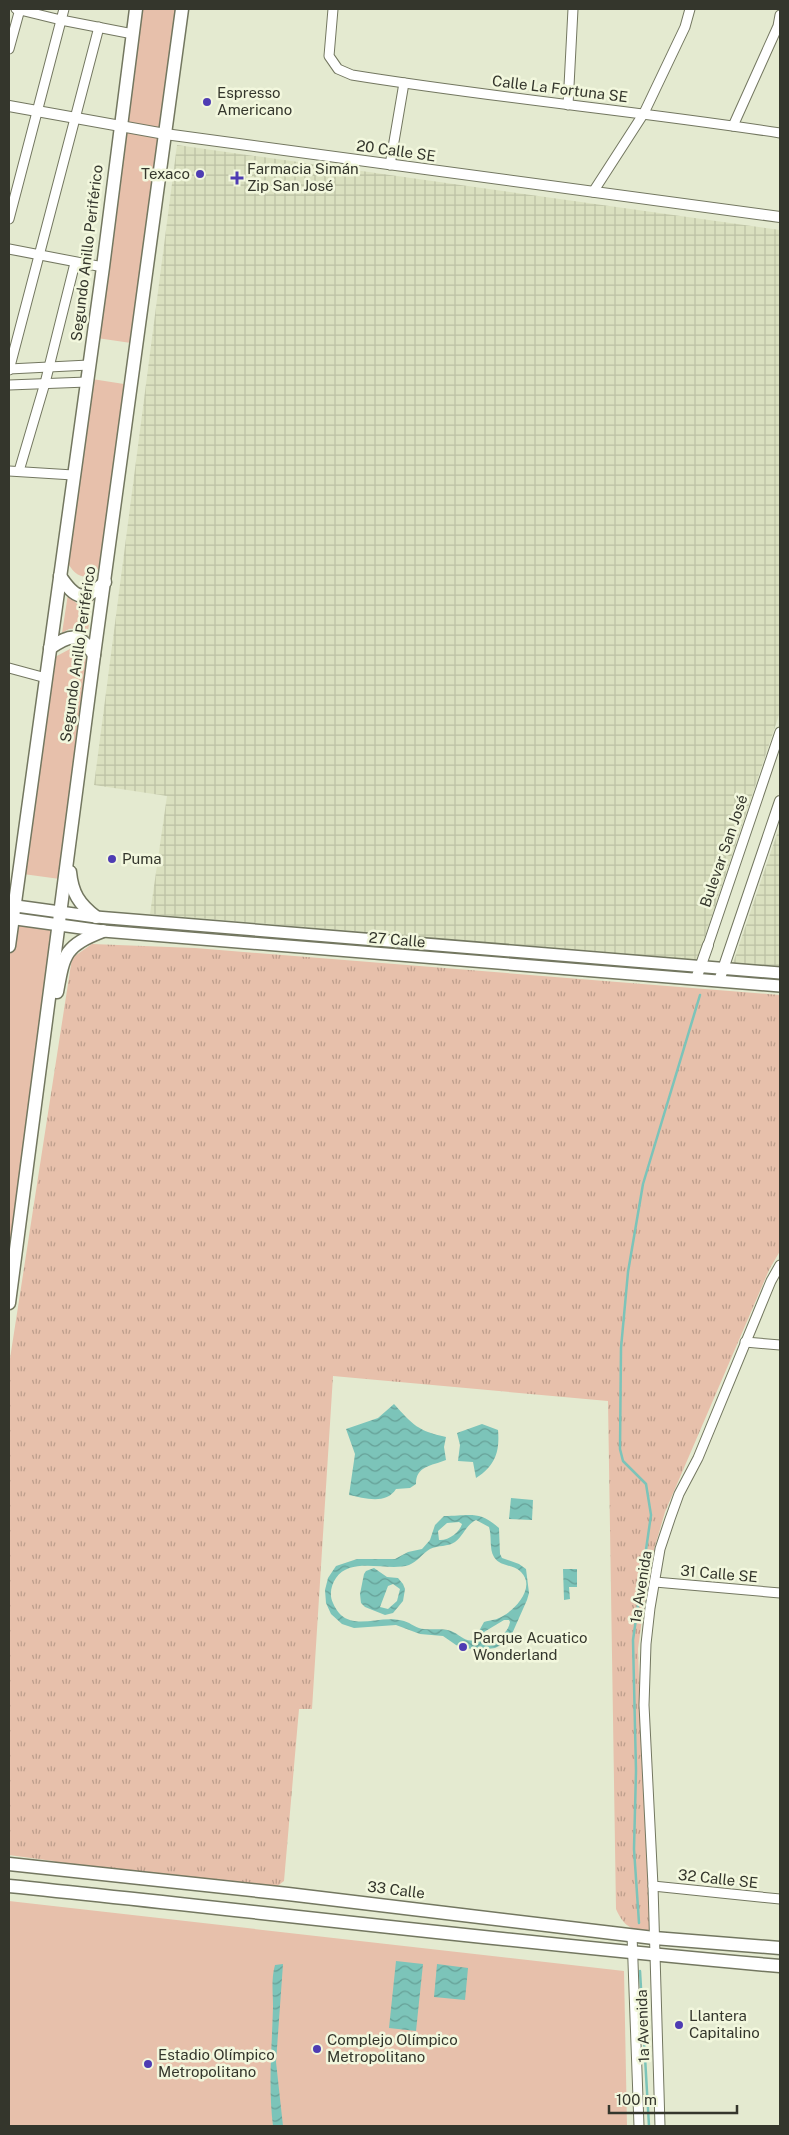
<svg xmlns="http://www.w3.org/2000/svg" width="789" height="2135" font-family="'Public Sans',sans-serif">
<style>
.industrial{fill:url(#industrial-grid)}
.grass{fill:url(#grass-tufts)}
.green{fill:#e7c0ab}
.water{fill:url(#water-waves);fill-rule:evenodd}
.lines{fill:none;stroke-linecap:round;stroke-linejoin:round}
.stream{stroke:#7cc4b9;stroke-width:2.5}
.minor-casing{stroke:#737760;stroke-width:11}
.tertiary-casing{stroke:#737760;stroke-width:12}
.secondary-casing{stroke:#737760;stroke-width:14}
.primary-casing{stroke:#737760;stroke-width:15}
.minor{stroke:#fff;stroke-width:9}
.tertiary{stroke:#fff;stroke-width:10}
.secondary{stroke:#fff;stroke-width:11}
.primary{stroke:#fff;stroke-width:12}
.poi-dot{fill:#4e3cb3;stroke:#f2f7dd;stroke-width:2}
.labels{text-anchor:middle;stroke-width:5;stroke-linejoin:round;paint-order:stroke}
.street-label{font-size:15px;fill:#34362c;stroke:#f2f7dd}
.poi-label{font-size:15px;fill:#34362c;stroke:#f2f7dd;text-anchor:start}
</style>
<defs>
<pattern id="industrial-grid" width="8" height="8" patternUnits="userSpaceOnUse" patternTransform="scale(1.25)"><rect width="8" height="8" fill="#dae0bf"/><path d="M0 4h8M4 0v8" fill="none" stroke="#bcc1a4"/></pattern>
<pattern id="grass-tufts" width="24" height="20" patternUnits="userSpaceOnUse" patternTransform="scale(1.25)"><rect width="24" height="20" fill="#e7c0ab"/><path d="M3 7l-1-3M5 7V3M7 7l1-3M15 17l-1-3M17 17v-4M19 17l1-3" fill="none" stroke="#bc9d8b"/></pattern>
<pattern id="water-waves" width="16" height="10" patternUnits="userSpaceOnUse" patternTransform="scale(1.25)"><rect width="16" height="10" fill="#7cc4b9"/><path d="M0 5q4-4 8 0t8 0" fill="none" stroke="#66a097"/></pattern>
</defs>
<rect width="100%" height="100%" fill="#e4ead0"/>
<g class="industrial">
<path d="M177,145L780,230V712L697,960L150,914L167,796L94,785Z"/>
<path d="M780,825V966L733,963Z"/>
</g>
<path class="grass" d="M92,944L195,948L780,995V1251L769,1270L665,1512L649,1567L638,1649L642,1768L651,1900L649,1933C631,1929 624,1927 616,1909L608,1401L333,1376L312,1709H299L284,1881L276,1887L69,1868L53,1861L9,1855V1365L72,958Z"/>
<g class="green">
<path d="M137,9H182L163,132L121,124Z"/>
<path d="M124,132L159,137L131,343L97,338Z"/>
<path d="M92,379L124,384L101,567L87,577C76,576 73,571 67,562Z"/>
<path d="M68,594L77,604L86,603L93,597L87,637L79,628L69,629L62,633Z"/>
<path d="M70,649C81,650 83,655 89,664L60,879L23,874L53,658Z"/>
<path d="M13,921L56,927L9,1263V956Z"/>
<path d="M9,1901L624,1971L627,2126H9Z"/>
</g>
<g class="water">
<path d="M394,1404C413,1425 418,1431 446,1437L444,1447L446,1460C431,1466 416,1466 416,1484L410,1488L396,1489C386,1505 364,1498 349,1495L355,1454L346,1429L378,1418Z"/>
<path d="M482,1424L498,1430C500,1452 495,1466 476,1478L473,1462L458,1461L460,1445L457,1433Z"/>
<path d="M511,1498L533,1500L532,1520L509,1519Z"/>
<path d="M444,1516C470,1516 479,1510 499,1528L500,1554L502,1558L519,1564L526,1569L529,1593L527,1600L511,1636L505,1643L495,1648L480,1650L465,1648L456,1645L443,1636L420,1634L396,1625L354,1628L342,1624L331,1614L326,1603L325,1590L328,1578L336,1566L357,1559H395L408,1552L422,1549L430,1540L435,1525ZM476,1520L489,1527C492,1536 489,1549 494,1557C500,1567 513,1564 521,1572C536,1587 516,1609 503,1616C497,1620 491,1620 484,1622L474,1640C466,1643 459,1634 451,1631C442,1628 433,1630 424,1629C417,1629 411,1623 404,1621C378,1613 347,1636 333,1603C329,1595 331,1585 336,1578C351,1556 388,1572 409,1565C417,1562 423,1553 430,1549C438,1545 448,1547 455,1542C464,1535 466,1525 476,1520ZM459,1522L462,1524C460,1532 448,1541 439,1540L438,1531L447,1523ZM504,1620H509L510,1622C508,1632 502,1636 493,1640L485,1638L484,1632Z"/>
<path d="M374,1568L387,1577L398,1578L403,1584L405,1589L403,1601L393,1613L385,1615L365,1607L361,1603L360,1594L364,1574L366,1571ZM393,1584L400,1589L397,1601L388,1609L380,1607L388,1586Z"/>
<path d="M563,1569H577V1587H569L570,1599L564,1600Z"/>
<path d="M396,1961L423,1964L416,2031L389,2028Z"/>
<path d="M283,1964L276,2062L283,2126H273C268,2086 272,2047 273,2007C273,1992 271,1979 275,1965Z"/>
<path d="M437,1964L468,1968L465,2000L434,1997Z"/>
</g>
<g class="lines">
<g class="stream">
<path d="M639,1923L634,1849L636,1771L633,1640L651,1515L646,1484L623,1461L620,1449L621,1348L628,1272L643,1184L700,995"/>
<path d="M640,1971L649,2126"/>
</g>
<g class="minor-casing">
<g id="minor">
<path d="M16,9L61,20L133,34"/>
<path d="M333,9L329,56L338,69L352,75C494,98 638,111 780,133"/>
<path d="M9,49L20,9"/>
<path d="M568,105L573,9"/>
<path d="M733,126L778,26L780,15"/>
<path d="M390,165L404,83"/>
<path d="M593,192L644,113L685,27L690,9"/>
<path d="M9,219L64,9"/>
<path d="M9,249L103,267"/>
<path d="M9,369L89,365"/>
<path d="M9,370L99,27"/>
<path d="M9,385L87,382"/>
<path d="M9,471L73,475"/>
<path d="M19,471L45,383L75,263"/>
<path d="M9,668L46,678"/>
<path d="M708,945L780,732"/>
<path d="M745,1342L780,1345"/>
<path d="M655,1582L780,1593"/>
<path d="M653,1886L780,1899"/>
<path d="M632,1935L639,2126"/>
<path d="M660,2126L653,1886L644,1705L646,1644L650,1608L660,1549L670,1519L679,1494L698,1458L771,1281L780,1265"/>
</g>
</g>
<g class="tertiary-casing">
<g id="tertiary">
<path d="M9,106L165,134L780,217"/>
<path d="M696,979L708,945"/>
<path d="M719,981L780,801"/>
</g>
</g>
<g class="secondary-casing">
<g id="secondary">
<path d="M9,905L96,917L780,973"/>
<path d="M9,918L103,931L780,986"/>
</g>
</g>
<g class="primary-casing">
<g id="primary">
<path d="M60,576C76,600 84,602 105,582"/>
<path d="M50,648C71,634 80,632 94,655"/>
<path d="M70,872C72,893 79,904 96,917"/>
<path d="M9,946L103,267L136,9"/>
<path d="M57,992C64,953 65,946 103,931"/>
<path d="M9,1303L94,655L182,9"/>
<path d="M9,1864L288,1894L654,1938L780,1948"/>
<path d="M9,1886C266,1912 523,1944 780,1966"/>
</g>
</g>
<use href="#minor" class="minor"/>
<use href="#tertiary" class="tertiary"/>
<use href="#secondary" class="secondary"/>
<use href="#primary" class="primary"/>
</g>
<g class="poi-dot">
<circle cx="207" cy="102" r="5"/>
<circle cx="200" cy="174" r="5"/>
<path d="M234.5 170.5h5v5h5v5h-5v5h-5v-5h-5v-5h5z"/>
<circle cx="112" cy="859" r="5"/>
<circle cx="463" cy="1647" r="5"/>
<circle cx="679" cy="2025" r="5"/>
<circle cx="317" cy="2049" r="5"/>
<circle cx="148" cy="2064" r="5"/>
</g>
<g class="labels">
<g class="street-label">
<text transform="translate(560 89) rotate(7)" y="5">Calle La Fortuna SE</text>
<text transform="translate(396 151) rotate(8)" y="5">20 Calle SE</text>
<text transform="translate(87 253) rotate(-83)" y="5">Segundo Anillo Periférico</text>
<text transform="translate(78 654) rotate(-82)" y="5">Segundo Anillo Periférico</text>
<text transform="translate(724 851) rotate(-71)" y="5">Bulevar San José</text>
<text transform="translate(397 940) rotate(5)" y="5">27 Calle</text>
<text transform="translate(719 1574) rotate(5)" y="5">31 Calle SE</text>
<text transform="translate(641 1587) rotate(-81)" y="5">1a Avenida</text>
<text transform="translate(718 1879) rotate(6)" y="5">32 Calle SE</text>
<text transform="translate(396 1890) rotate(7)" y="5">33 Calle</text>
<text transform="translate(643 2026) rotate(-92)" y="5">1a Avenida</text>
</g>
<g class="poi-label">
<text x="217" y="98">Espresso<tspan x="217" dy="17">Americano</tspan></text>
<text x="247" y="174">Farmacia Simán<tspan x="247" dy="17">Zip San José</tspan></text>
<text x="190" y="179" text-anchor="end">Texaco</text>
<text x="122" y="864">Puma</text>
<text x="473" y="1643">Parque Acuatico<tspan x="473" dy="17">Wonderland</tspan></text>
<text x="689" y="2021">Llantera<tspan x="689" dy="17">Capitalino</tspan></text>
<text x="327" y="2045">Complejo Olímpico<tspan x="327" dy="17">Metropolitano</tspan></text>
<text x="158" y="2060">Estadio Olímpico<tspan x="158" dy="17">Metropolitano</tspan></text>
</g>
</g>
<rect width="789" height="2135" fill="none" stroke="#34362c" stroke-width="20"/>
<path d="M609 2105v8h128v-8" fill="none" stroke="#34362c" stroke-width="2.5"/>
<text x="616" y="2105" font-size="15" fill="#34362c" stroke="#f2f7dd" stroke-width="4" paint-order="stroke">100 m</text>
</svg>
